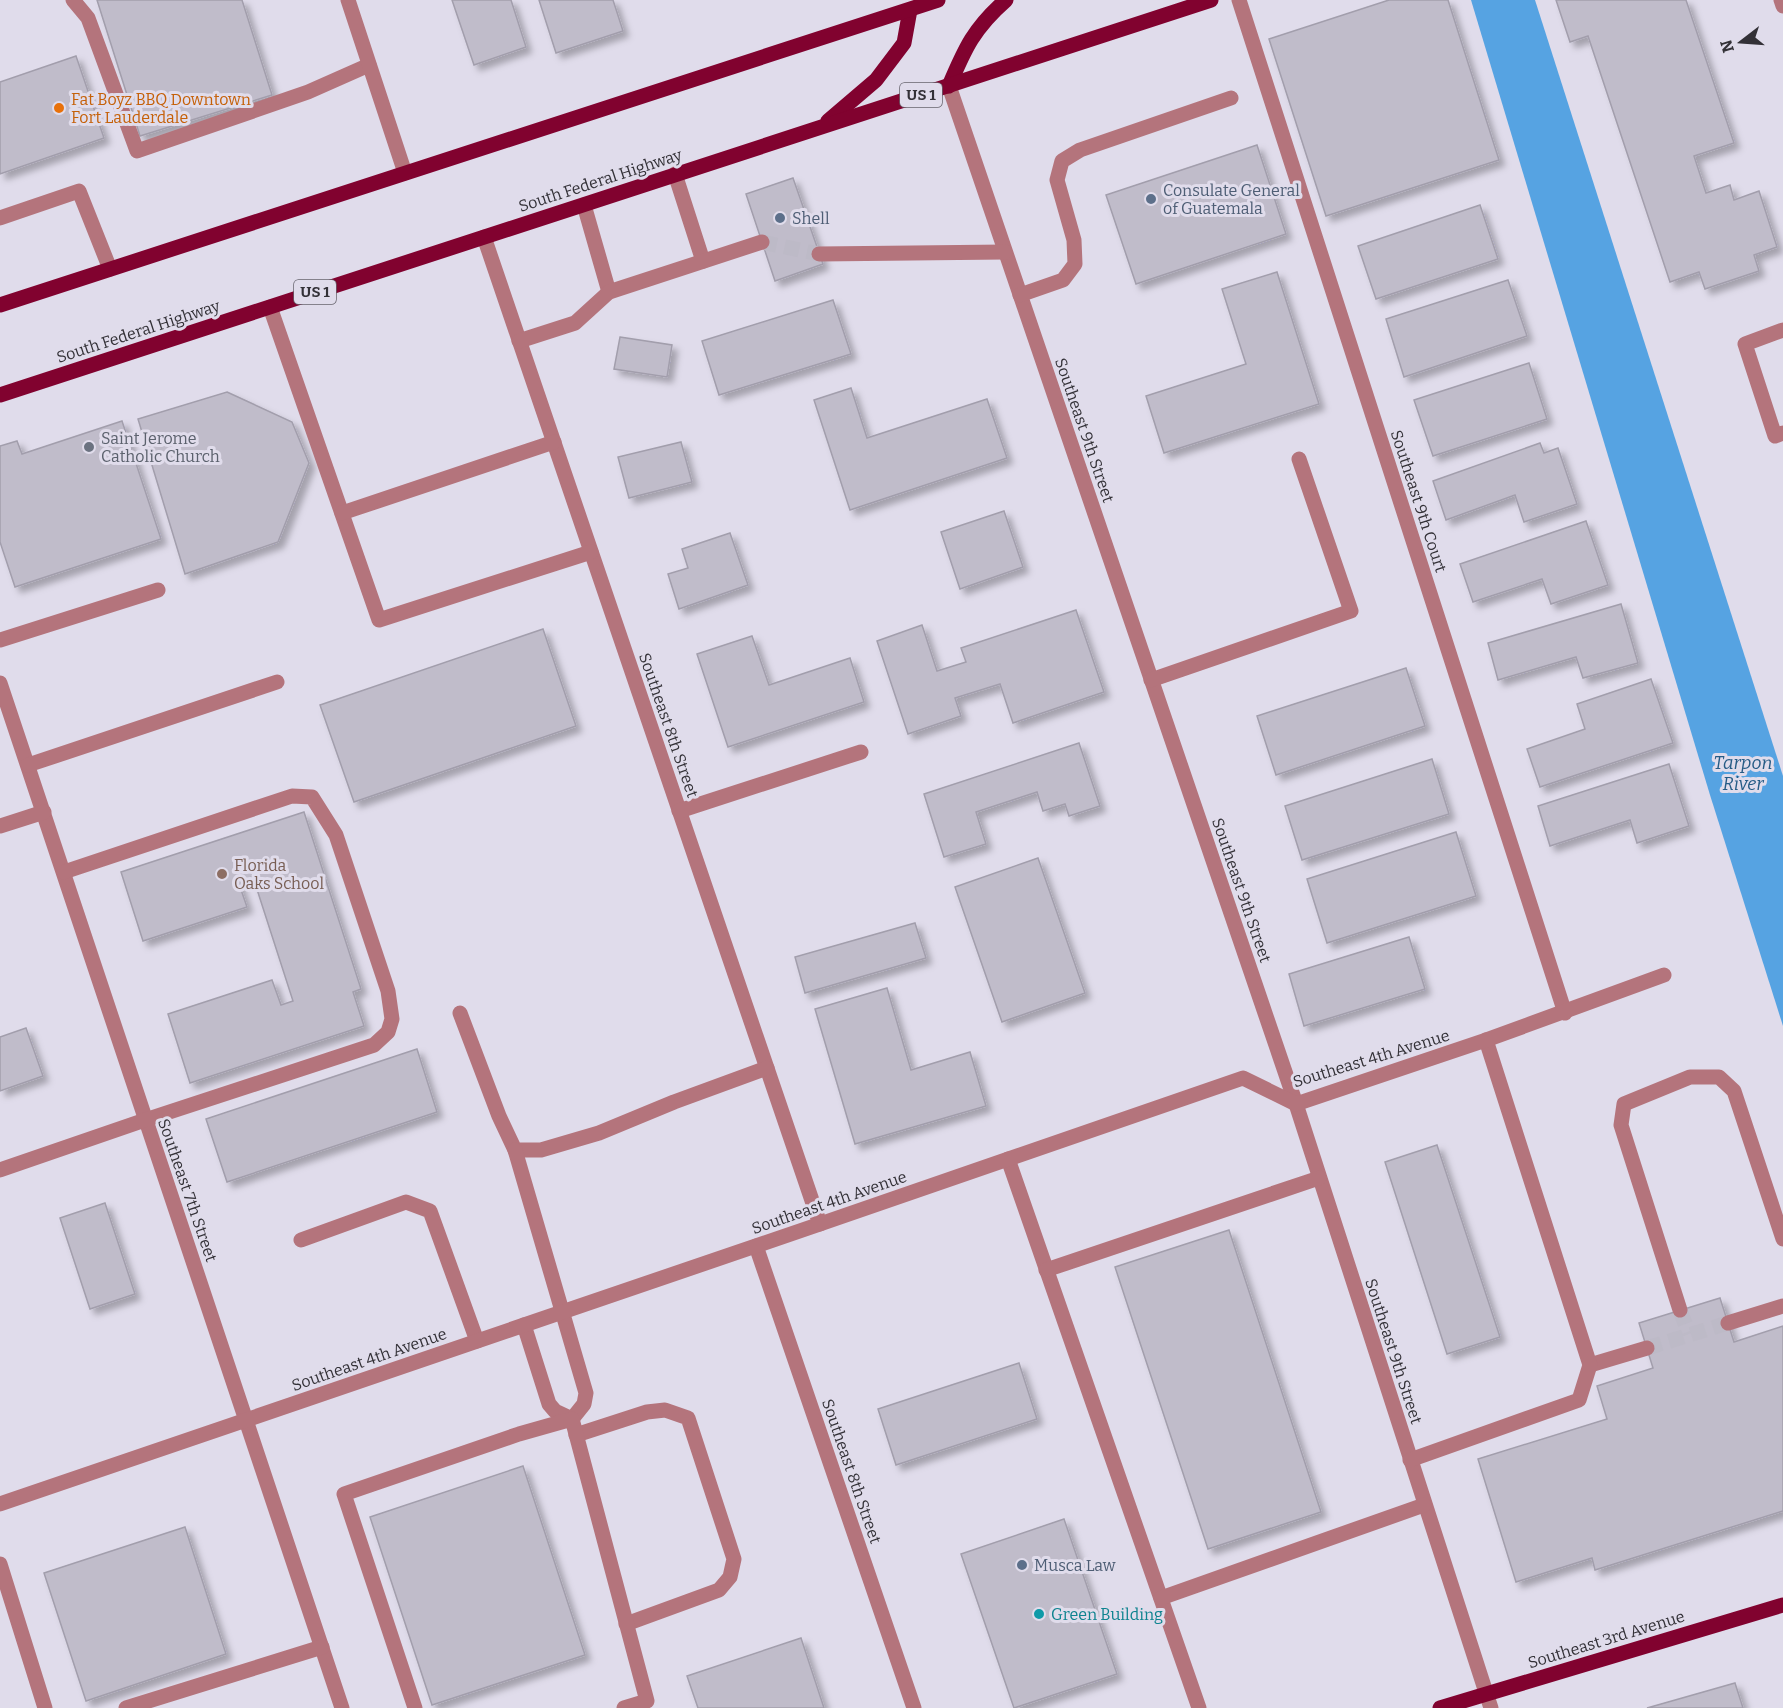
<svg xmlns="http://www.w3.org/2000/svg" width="1783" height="1708" font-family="Bitter,serif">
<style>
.water{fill:#56a3e2}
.building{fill:#c0bcca;stroke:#a29eac;stroke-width:1.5;filter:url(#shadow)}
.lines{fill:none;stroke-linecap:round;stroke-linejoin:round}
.minor-tunnel{stroke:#bdbac7;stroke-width:15;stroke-dasharray:15 8;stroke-linecap:butt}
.minor{stroke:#b4747c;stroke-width:15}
.major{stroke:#81022f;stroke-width:15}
.food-dot{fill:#e8710a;stroke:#e0dceb;stroke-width:2}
.service-dot{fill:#5c6f8a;stroke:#e0dceb;stroke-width:2}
.worship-dot{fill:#6b7280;stroke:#e0dceb;stroke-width:2}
.education-dot{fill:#8d6e63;stroke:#e0dceb;stroke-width:2}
.culture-dot{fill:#0f9aa8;stroke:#e0dceb;stroke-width:2}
.labels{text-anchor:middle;stroke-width:6;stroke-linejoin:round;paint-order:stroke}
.shield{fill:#e0dceb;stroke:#67646d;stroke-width:1.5}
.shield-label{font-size:15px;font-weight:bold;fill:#333137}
.food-label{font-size:16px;fill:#c56008;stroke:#e0dceb;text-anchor:start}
.street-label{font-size:16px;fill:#333137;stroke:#e0dceb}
.service-label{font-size:16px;fill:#4e5e75;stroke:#e0dceb;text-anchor:start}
.worship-label{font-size:16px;fill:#5b616d;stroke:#e0dceb;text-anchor:start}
.education-label{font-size:16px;fill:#785e54;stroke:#e0dceb;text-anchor:start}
.culture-label{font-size:16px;fill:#0d838f;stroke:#e0dceb;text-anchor:start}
.water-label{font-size:18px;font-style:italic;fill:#255b86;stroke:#e0dceb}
</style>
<defs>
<filter id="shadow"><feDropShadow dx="5.5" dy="5.5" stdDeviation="3" flood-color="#0004"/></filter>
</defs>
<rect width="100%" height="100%" fill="#e0dceb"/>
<path class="water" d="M1471,0H1535L1783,776V1026L1710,795Z"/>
<g class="building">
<path d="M97,0H242L272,95L140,136Z"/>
<path d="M452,0H511L526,47L474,65Z"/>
<path d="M539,0H613L623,31L556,53Z"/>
<path d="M1389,0H1448L1499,160L1326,216L1269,39Z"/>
<path d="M1556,0H1686L1734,143L1694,156L1706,193L1730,185L1734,200L1759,191L1777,247L1754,255L1759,271L1705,289L1699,272L1670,282L1588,36L1570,42Z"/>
<path d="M76,56L104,138L0,174V82Z"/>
<path d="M1257,145L1286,234L1136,284L1106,195Z"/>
<path d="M793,178L823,264L775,281L746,194Z"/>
<path d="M1480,205L1498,259L1376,299L1358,246Z"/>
<path d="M1277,272L1319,404L1164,453L1146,396L1246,364L1222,289Z"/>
<path d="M1508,280L1527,336L1404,377L1386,319Z"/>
<path d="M833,300L851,354L719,395L702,341Z"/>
<path d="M620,337L672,345L667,377L614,369Z"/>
<path d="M1529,363L1547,419L1433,456L1414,400Z"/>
<path d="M851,388L867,438L987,399L1007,458L850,510L814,400Z"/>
<path d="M227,392L292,422L309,463L278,542L185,574L138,419Z"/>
<path d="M122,421L161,539L15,587L0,542V446L17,441L22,454Z"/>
<path d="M681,442L692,482L629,498L618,457Z"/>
<path d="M1540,443L1544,453L1558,448L1577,504L1524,522L1515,495L1446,520L1433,481Z"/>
<path d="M1004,511L1023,567L960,589L941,532Z"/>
<path d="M1586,521L1608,585L1551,604L1542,579L1473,602L1460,564Z"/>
<path d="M730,533L748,585L679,609L668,574L688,568L682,549Z"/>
<path d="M1621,604L1638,663L1583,678L1576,657L1498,680L1488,643Z"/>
<path d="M1076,610L1104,692L1013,723L1000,684L955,698L961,716L908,734L877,641L922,625L937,671L966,662L961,648Z"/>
<path d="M543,629L576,726L354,802L320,705Z"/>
<path d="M752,636L769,685L850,658L864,702L728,747L697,654Z"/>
<path d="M1406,668L1425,726L1276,775L1257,716Z"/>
<path d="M1651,679L1673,743L1540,787L1527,749L1585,729L1577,704Z"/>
<path d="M1079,743L1100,806L1069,816L1065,804L1043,811L1037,792L976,812L986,844L944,857L924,794Z"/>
<path d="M1432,759L1449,814L1302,860L1285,806Z"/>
<path d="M1669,764L1689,826L1637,843L1630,820L1550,846L1538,806Z"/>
<path d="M304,812L361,989L353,992L364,1026L190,1083L168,1014L272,980L281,1005L293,1001L253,877L238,881L247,907L143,941L121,872Z"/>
<path d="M1456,832L1476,896L1327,943L1307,879Z"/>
<path d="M1038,858L1085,993L1002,1022L955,887Z"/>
<path d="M915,923L926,958L805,993L795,957Z"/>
<path d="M1409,937L1425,989L1304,1026L1289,974Z"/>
<path d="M887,988L911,1070L970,1052L986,1106L855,1144L815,1009Z"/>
<path d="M26,1028L43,1076L0,1091V1037Z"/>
<path d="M417,1049L437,1112L227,1182L206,1119Z"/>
<path d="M1437,1145L1500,1337L1447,1354L1385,1162Z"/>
<path d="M105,1203L135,1294L90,1309L60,1218Z"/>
<path d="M1229,1230L1321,1512L1208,1549L1115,1267Z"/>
<path d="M1720,1298L1734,1342L1783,1326V1511L1595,1570L1592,1558L1516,1582L1478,1459L1607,1419L1597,1386L1653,1368L1639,1323Z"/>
<path d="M1019,1363L1037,1419L896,1465L878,1409Z"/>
<path d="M523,1466L585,1655L432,1705L370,1517Z"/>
<path d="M1064,1519L1117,1674L1014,1708L961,1554Z"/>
<path d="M185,1527L226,1654L86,1701L44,1573Z"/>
<path d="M801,1638L824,1708H698L687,1676Z"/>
<path d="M1735,1683L1743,1708H1647Z"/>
</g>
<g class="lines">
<g class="minor-tunnel">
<path d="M762,242L819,254"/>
<path d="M1680,1310L1689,1334"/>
<path d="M1647,1348L1728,1323"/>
</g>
<g class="minor">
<path d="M73,0L88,18L137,151L308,92L369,65"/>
<path d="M348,0L405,173"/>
<path d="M1239,0L1565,1013"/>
<path d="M1781,0L1783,6"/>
<path d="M949,86L1296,1104L1491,1708"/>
<path d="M675,174L703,261"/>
<path d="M584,205L609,292"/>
<path d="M0,218L79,191L110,269"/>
<path d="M484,237L820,1224"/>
<path d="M819,254L1005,252"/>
<path d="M1020,295L1063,280L1075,264L1074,240L1057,180L1062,161L1080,150L1231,98"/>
<path d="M270,307L379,620L591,552"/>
<path d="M1783,330L1745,344L1775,436L1783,433"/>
<path d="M519,341L575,323L609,292L762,242"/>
<path d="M342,513L554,442"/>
<path d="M0,640L158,590"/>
<path d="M1151,680L1351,611L1299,459"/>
<path d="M0,683L342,1708"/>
<path d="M28,765L277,682"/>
<path d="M679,811L861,752"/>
<path d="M0,826L44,812"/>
<path d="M460,1013L499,1116L515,1150H541L599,1133L674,1102L767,1068"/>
<path d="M515,1150L586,1393L584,1404L572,1419L555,1411L549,1404L524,1325"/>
<path d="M1008,1159L1199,1708"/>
<path d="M0,1170L145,1120L374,1045L388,1032L392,1019L388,991L336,835L312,797L292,796L64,872"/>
<path d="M301,1240L406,1202L430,1211L477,1341"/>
<path d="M756,1246L914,1708"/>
<path d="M1046,1270L1319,1178"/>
<path d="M1680,1310L1621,1125L1624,1104L1690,1077H1719L1734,1091L1783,1239"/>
<path d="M1728,1323L1783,1306"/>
<path d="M1590,1365L1647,1348"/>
<path d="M576,1435L647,1412L665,1410L688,1418L734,1559L730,1577L719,1590L626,1624"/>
<path d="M1410,1460L1579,1400L1590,1365L1486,1040"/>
<path d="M0,1504L820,1224L1243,1078L1296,1104L1486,1040L1664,975"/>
<path d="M0,1564L45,1708"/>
<path d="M1161,1598L1424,1505"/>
<path d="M126,1708L322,1647"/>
<path d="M415,1708L344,1494L519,1434L572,1419L647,1701L624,1708"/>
</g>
<g class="major">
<path d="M949,86C965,48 974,28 1006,0"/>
<path d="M828,121L876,80L904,43L910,10"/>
<path d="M0,305L938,0"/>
<path d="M0,395L1211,0"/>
<path d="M1440,1708L1783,1605"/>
</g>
</g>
<circle class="food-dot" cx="59" cy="108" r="6"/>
<g class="service-dot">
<circle cx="1151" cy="199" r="6"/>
<circle cx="780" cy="218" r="6"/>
<circle cx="1022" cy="1565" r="6"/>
</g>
<circle class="worship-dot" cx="89" cy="447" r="6"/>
<circle class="education-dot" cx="222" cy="874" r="6"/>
<circle class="culture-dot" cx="1039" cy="1614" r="6"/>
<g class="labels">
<g class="shield">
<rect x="900" y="83" width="42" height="24" rx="4.5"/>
<rect x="294" y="280" width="42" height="24" rx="4.5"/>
</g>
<g class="shield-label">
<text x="921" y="100">US 1</text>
<text x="315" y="297">US 1</text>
</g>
<g class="food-label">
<text x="71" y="105">Fat Boyz BBQ Downtown<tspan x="71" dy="18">Fort Lauderdale</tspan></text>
</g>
<g class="street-label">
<text transform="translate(600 180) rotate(-18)" y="6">South Federal Highway</text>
<text transform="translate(138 331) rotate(-18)" y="6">South Federal Highway</text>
<text transform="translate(1085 430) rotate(71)" y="6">Southeast 9th Street</text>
<text transform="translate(1419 501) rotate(72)" y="6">Southeast 9th Court</text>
<text transform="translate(669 725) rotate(71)" y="6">Southeast 8th Street</text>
<text transform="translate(1242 890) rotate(71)" y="6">Southeast 9th Street</text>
<text transform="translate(1371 1058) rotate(-17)" y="6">Southeast 4th Avenue</text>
<text transform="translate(188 1190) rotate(71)" y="6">Southeast 7th Street</text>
<text transform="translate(829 1202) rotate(-19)" y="6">Southeast 4th Avenue</text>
<text transform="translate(1394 1351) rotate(72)" y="6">Southeast 9th Street</text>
<text transform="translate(369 1359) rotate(-19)" y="6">Southeast 4th Avenue</text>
<text transform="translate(852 1471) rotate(71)" y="6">Southeast 8th Street</text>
<text transform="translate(1606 1639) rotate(-17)" y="6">Southeast 3rd Avenue</text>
</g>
<g class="service-label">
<text x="1163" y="196">Consulate General<tspan x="1163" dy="18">of Guatemala</tspan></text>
<text x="792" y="224">Shell</text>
<text x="1034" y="1571">Musca Law</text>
</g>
<g class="worship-label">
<text x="101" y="444">Saint Jerome<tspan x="101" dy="18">Catholic Church</tspan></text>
</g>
<g class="education-label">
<text x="234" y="871">Florida<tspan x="234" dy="18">Oaks School</tspan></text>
</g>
<g class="culture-label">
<text x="1051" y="1620">Green Building</text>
</g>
<g class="water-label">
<text x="1743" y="769">Tarpon<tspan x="1743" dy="21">River</tspan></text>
</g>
</g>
<g transform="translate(1741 42) rotate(253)" stroke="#e0dceb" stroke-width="4.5" paint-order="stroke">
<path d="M0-4.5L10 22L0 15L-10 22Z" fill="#333137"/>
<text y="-9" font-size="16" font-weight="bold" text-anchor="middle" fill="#333137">N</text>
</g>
</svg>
